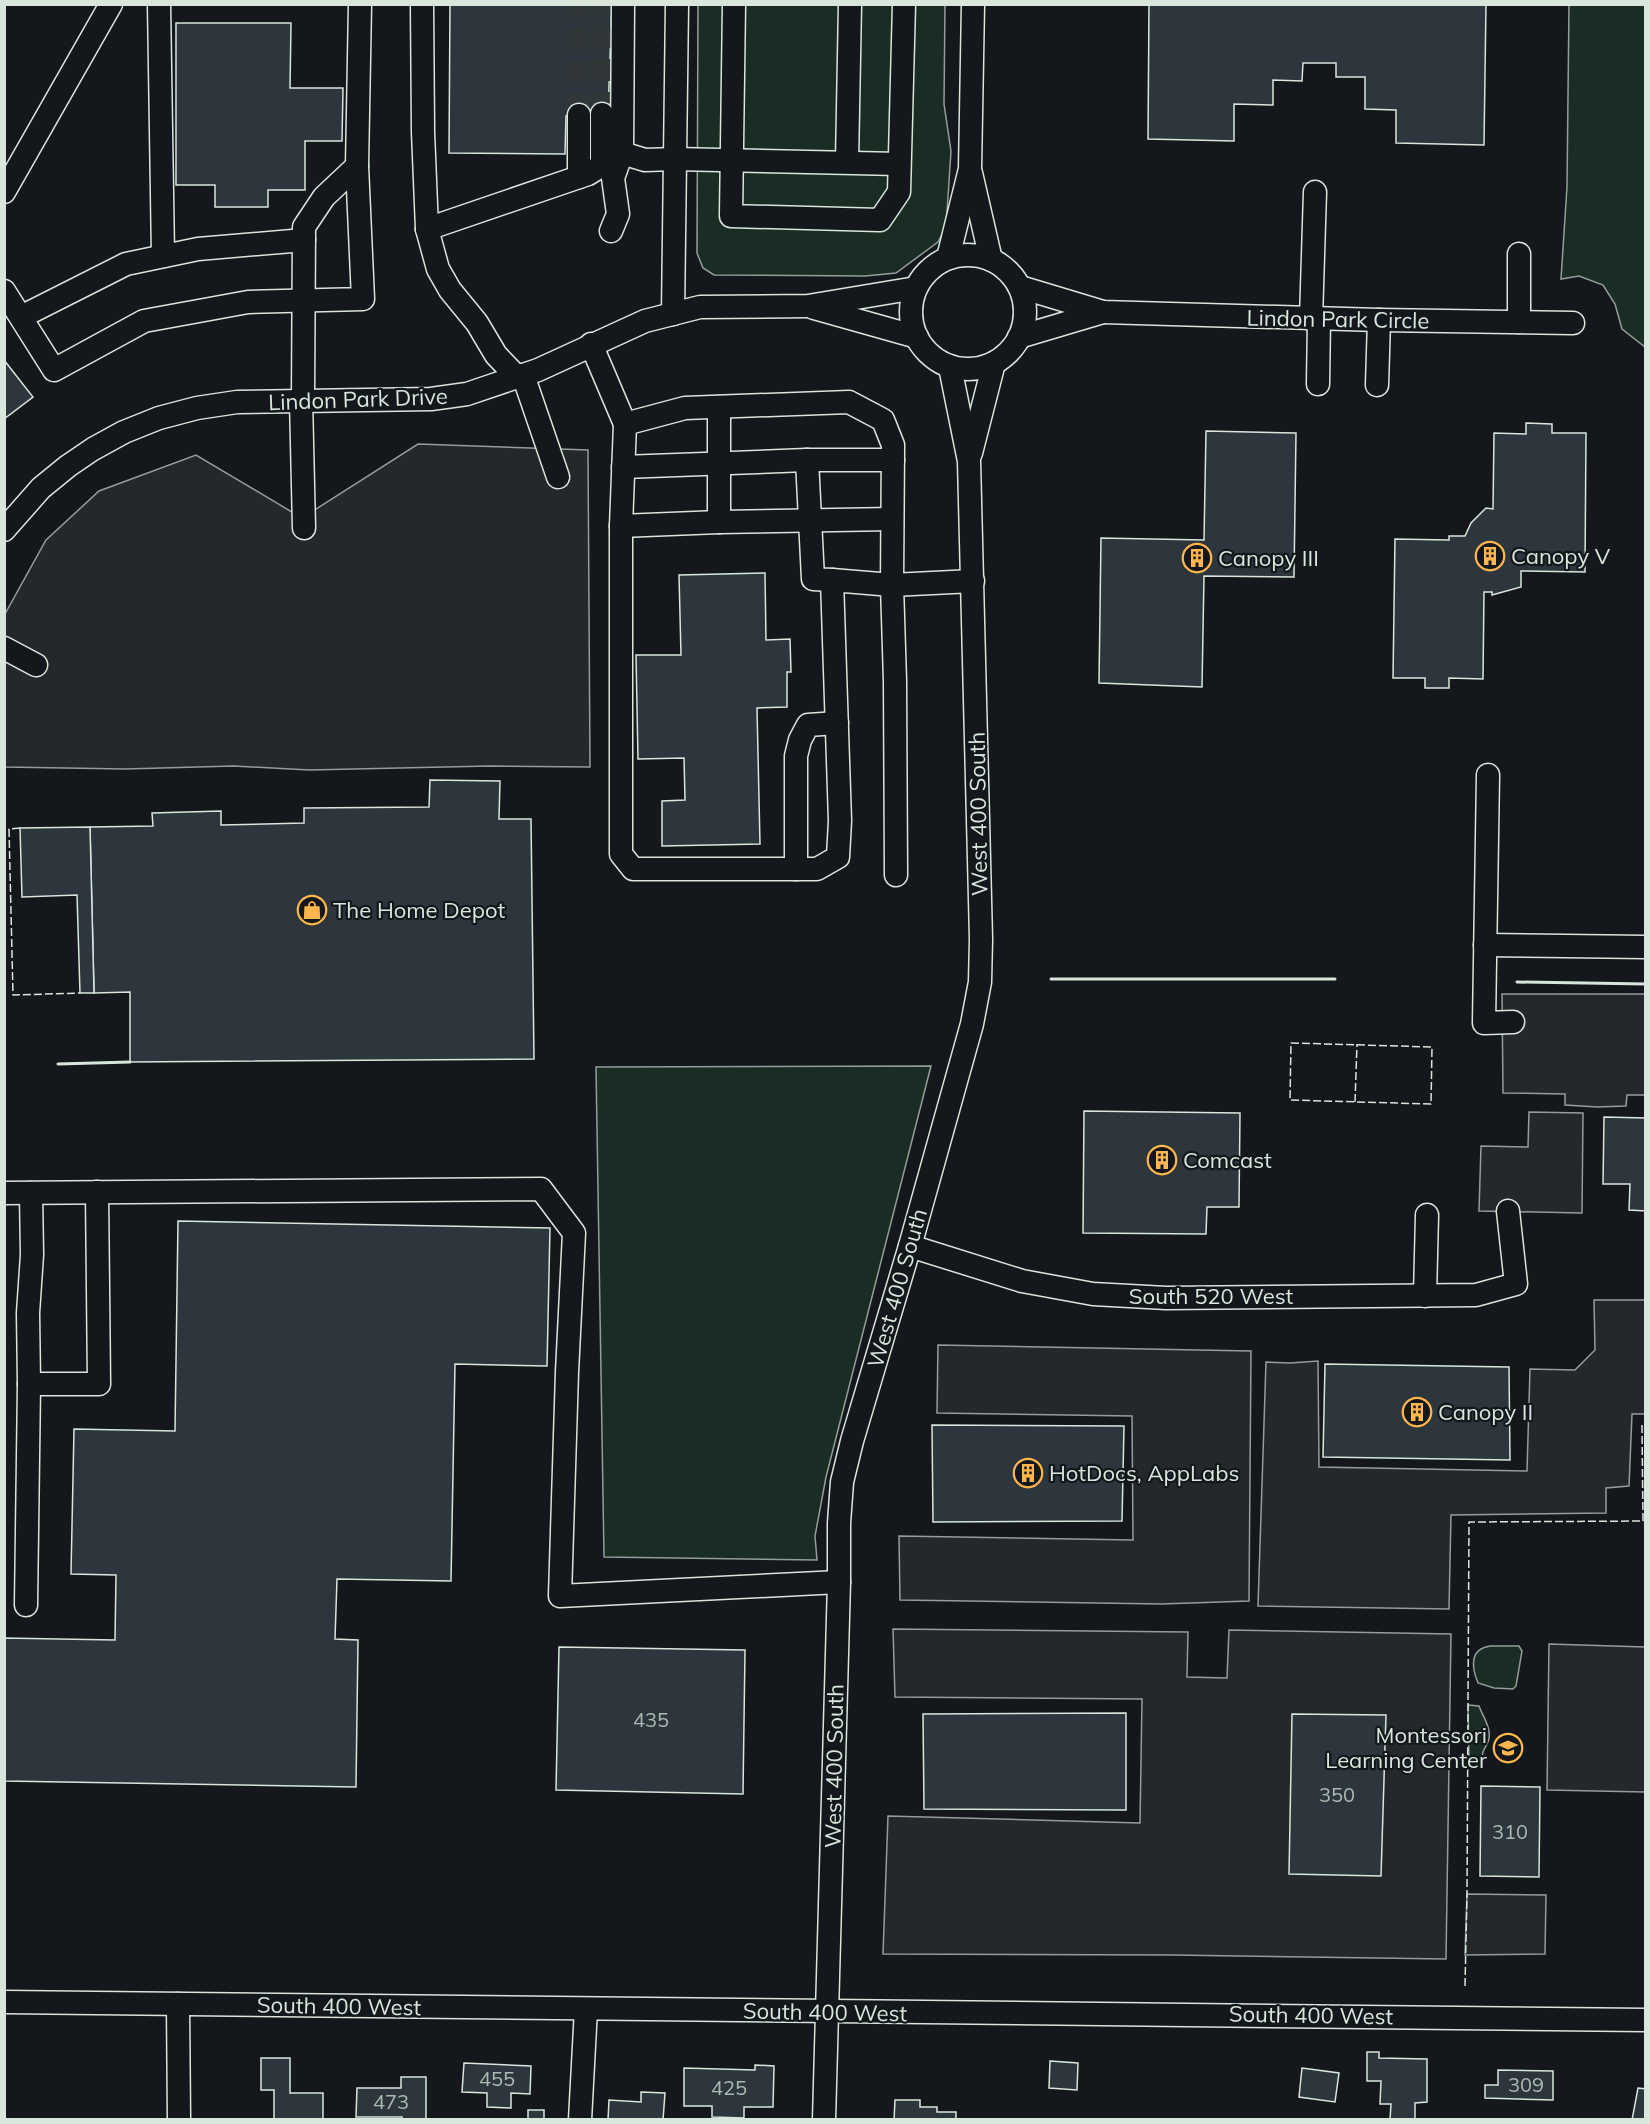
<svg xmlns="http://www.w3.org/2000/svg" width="1650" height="2124" font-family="Mulish,sans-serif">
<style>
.green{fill:#1a2d24;stroke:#939e99;stroke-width:1.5}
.parking{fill:#24282b;stroke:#939e99;stroke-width:1.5}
.building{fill:#2c363c;stroke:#d8e6dc;stroke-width:1.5}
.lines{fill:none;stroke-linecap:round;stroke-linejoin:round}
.minor-tunnel{stroke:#313739;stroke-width:22;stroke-dasharray:22 11;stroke-linecap:butt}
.minor-casing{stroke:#d8e6dc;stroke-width:25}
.minor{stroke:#14181c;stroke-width:22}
.fence{stroke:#d8e6dc;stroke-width:1.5;stroke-dasharray:8 3;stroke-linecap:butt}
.wall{stroke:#d8e6dc;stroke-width:3}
.labels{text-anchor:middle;stroke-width:4.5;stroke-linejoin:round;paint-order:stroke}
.number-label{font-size:20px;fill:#adbab4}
.street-label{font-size:22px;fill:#d8e6dc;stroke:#14181c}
.poi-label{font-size:22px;fill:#d8e6dc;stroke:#14181c;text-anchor:start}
</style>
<rect width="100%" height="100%" fill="#14181c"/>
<g class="green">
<path d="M698,5H945L944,104L951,151L946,227L938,242L896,273L865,276L714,275L703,268L697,253Z"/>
<path d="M1569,5H1645V347L1622,329L1615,304L1603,285L1579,276L1561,279L1567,187Z"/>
<path d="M931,1066L826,1477L815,1536L817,1560L604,1557L596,1067Z"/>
<path d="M1490,1646H1519L1522,1651L1516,1686L1513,1689L1494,1688L1478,1683C1471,1666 1470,1649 1490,1646Z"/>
<path d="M1468,1705L1479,1706C1483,1717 1493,1730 1488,1742C1484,1750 1482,1751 1482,1760L1469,1761Z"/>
</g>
<g class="parking">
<path d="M418,444L588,450L590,767L490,766L309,770L234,766L125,769L5,767V614L46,540L99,491L196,455L302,518Z"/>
<path d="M1502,994H1645V1095H1627L1626,1106L1597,1107L1565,1105V1094L1503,1093Z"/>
<path d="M1529,1112L1583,1113L1582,1213L1479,1211L1481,1146L1528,1147Z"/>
<path d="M1594,1300H1645V1414H1632L1629,1486L1606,1488V1513L1451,1515L1449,1609L1258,1606L1266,1362L1290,1363L1318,1361L1319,1467L1527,1471L1530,1369L1575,1370L1595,1350Z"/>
<path d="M938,1345L1251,1351L1249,1601L1161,1604L900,1600L899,1536L1133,1540L1132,1416L937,1413Z"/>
<path d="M893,1629L1188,1632L1187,1677L1227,1678L1229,1630L1451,1634L1446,1959L1172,1955L883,1954L888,1816L1140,1823L1142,1699L895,1697Z"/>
<path d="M1549,1644L1645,1647V1792L1547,1790Z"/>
<path d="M1467,1894L1546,1895L1545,1954L1465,1955Z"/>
</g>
<g class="building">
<path d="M450,4H612L608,113L566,116L565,154L449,153Z"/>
<path d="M1149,4H1486L1484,145L1396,143V110L1365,109V77H1336V63H1303L1302,81L1273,80V105L1234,104V141L1148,139Z"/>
<path d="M176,23H291L290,88H343L342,141H305V190H268V207H215V185H176Z"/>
<path d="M4,360L33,397L4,419Z"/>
<path d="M1526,423L1552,424V433H1586L1585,572L1521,571V587L1492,595V592H1484L1483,679L1449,678V688H1425V678H1393L1395,539L1449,540V536H1465L1471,523L1486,508L1493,509L1494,433L1526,434Z"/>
<path d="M1206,431L1296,433L1294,577L1204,576L1202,687L1099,683L1101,538L1204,540Z"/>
<path d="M765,573L766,640L790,639L791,672H787V707L757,708L760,844L662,846V801L685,800L684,758L638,759L636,655H681L679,575Z"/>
<path d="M430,780L500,781L499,819H531L534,1059L130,1062V992L94,993L90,827L153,826L152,813L221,811V825L304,823V808L429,807Z"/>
<path d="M90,827L94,993H80L77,895L22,897L20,828Z"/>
<path d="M1084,1111L1240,1113L1239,1207H1207L1206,1234L1083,1233Z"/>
<path d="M1604,1117L1646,1118V1211L1629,1210L1630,1184H1603Z"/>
<path d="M178,1221L550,1228L547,1366L455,1364L451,1581L337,1579L335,1639L358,1640L356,1787L4,1781V1638L115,1640L116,1575L71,1574L74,1429L175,1431Z"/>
<path d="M1325,1364L1509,1367L1510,1460L1323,1457Z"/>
<path d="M932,1425L1124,1426L1122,1521L933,1522Z"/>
<path d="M559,1647L745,1650L743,1794L556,1790Z"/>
<path d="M1126,1713V1810L924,1809L923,1714Z"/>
<path d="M1292,1714L1386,1715L1381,1876L1289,1874Z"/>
<path d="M1481,1786L1540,1787L1539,1877L1480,1876Z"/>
<path d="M1367,2052H1379V2058L1427,2059V2102L1415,2103V2120H1390L1391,2104H1380L1381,2081H1367Z"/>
<path d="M261,2058H290V2093H323V2120H274V2090H261Z"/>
<path d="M1050,2061L1078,2063L1077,2090L1049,2088Z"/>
<path d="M464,2063L531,2066L530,2094L511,2093V2108L487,2107V2093L462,2092Z"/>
<path d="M755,2065L774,2066L773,2107H744V2118L712,2117V2106H684V2068L755,2070Z"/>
<path d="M1302,2068L1339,2073L1335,2102L1299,2097Z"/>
<path d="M1498,2070L1553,2071V2100L1485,2098V2085H1498Z"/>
<path d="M401,2077H426V2120H402V2117H356L357,2088H401Z"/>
<path d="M1638,2088L1646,2089V2120H1632Z"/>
<path d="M641,2092L665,2093L663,2120H608L609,2100L641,2102Z"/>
<path d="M895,2100H920V2107H937V2112H956V2120H894Z"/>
<rect x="528" y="2110" width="16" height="10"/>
</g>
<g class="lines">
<g class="minor-tunnel">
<path d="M602,114L603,4"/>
<path d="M579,115L580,4"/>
</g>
<g class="minor-casing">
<g id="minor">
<path d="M159,4L163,256"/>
<path d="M422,4L423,132L427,229L438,269L450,290L477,323L496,355L517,377"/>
<path d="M734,4L731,216L880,220L899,192L904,4"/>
<path d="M602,114V165"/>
<path d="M579,115V177"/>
<path d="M847,162L850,4"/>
<path d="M971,173L991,260"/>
<path d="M4,192L111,4"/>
<path d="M427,229L588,174L622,153L623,4"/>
<path d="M611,231L618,214L613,178L622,153L645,160L675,159L899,164"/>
<circle cx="968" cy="312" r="57"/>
<path d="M948,258L970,169L973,4"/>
<path d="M1020,287L1103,312L1379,320L1573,323"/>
<path d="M4,291L54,370L144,321L248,302L363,299L357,166"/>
<path d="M814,308L917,337"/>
<path d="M673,314L677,4"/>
<path d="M21,317L126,264L198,249L304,240"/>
<path d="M1311,319L1315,192"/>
<path d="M1519,322V254"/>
<path d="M1019,337L1103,312"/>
<path d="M591,344L625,424"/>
<path d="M523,375L558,477"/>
<path d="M1318,384L1319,319"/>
<path d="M1377,385L1379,320"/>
<path d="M301,400L304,528"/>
<path d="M303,400L304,227L324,197L357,166L360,4"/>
<path d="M719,407V522L892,519"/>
<path d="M971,453L994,363"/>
<path d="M623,467L807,460"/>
<path d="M621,526L719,522"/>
<path d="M4,530L41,488L68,466L93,449L124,432L159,418L197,408L237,402L431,399L467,394L538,370L645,321L700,307L808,306L916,288"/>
<path d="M832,580L813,579L807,460H893"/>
<path d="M4,648L36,665"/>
<path d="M1488,775L1484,1023L1513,1022"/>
<path d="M796,869V756L800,740L808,725L837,723"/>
<path d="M896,875L895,681L892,585L832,580L840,821L838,857L817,869H633L621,854V526L625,424L685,408L849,402L883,420L893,445L892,585L973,581"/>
<path d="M1485,945L1646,947"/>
<path d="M4,1193L541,1189L574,1233L567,1372L560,1596L839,1582"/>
<path d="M910,1246L1022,1281L1093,1294L1166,1298L1476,1295L1516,1284L1508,1211"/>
<path d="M1425,1296L1427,1215"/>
<path d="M29,1384H99L97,1192"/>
<path d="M26,1605L29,1384L28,1313L32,1255L31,1193"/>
<path d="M4,2002L1646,2020"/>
<path d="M178,2004L179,2120"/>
<path d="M580,2120L586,2009"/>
<path d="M824,2120L839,1582V1523L842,1482L852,1441L910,1246L972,1024L980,982L981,939L969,461L950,367"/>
</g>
</g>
<use href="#minor" class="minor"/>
<g class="fence">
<path d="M20,828L9,829L13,995L80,993"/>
<path d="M1291,1043L1432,1047L1431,1104L1290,1100Z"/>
<path d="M1355,1102L1357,1044"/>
<path d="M1465,1986L1467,1894L1469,1522L1643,1521L1642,1425H1646"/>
</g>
<g class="wall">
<path d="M1051,979H1335"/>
<path d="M1517,982L1646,984"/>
<path d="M58,1064L130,1062"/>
</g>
</g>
<defs>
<g id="building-ring" transform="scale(1.5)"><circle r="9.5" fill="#14181c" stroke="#ffb74d" stroke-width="1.5"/><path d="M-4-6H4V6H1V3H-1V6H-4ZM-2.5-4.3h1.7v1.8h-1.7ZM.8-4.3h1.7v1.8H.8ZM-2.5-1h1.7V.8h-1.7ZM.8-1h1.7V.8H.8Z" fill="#ffb74d"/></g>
<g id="shop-ring" transform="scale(1.5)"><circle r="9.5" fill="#14181c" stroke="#ffb74d" stroke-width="1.5"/><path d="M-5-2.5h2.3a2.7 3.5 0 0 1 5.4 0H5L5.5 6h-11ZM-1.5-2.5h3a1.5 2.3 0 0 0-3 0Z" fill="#ffb74d"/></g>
<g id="school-ring" transform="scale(1.5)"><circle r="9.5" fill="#14181c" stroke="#ffb74d" stroke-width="1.5"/><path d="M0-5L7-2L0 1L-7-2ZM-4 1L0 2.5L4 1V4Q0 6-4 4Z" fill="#ffb74d"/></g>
</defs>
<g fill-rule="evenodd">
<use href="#building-ring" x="1490" y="556"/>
<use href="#building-ring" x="1197" y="558"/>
<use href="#shop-ring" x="312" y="910"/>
<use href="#building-ring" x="1162" y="1160"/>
<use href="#building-ring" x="1417" y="1412"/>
<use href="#building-ring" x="1028" y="1473"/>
<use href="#school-ring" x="1508" y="1748"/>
</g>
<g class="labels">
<g class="number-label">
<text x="651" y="1727">435</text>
<text x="1337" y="1802">350</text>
<text x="1510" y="1839">310</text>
<text x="497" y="2086">455</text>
<text x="1526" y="2092">309</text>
<text x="729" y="2095">425</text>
<text x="391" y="2109">473</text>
</g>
<g class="street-label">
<text transform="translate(1338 319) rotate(1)" y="8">Lindon Park Circle</text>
<text transform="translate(358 399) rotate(-2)" y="8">Lindon Park Drive</text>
<text transform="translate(978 814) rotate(-91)" y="8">West 400 South</text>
<text transform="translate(897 1288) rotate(-74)" y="8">West 400 South</text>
<text x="1211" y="1304">South 520 West</text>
<text transform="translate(834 1766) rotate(-89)" y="8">West 400 South</text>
<text transform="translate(339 2006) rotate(1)" y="8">South 400 West</text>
<text transform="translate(825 2012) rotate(1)" y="8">South 400 West</text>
<text transform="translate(1311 2015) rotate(1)" y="8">South 400 West</text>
</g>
<g class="poi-label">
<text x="1511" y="564">Canopy V</text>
<text x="1218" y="566">Canopy III</text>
<text x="333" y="918">The Home Depot</text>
<text x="1183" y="1168">Comcast</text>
<text x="1438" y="1420">Canopy II</text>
<text x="1049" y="1481">HotDocs, AppLabs</text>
<text x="1487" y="1743" text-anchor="end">Montessori<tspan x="1487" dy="25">Learning Center</tspan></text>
</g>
</g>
<rect width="1650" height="2124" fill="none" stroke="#d8e6dc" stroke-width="12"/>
</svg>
